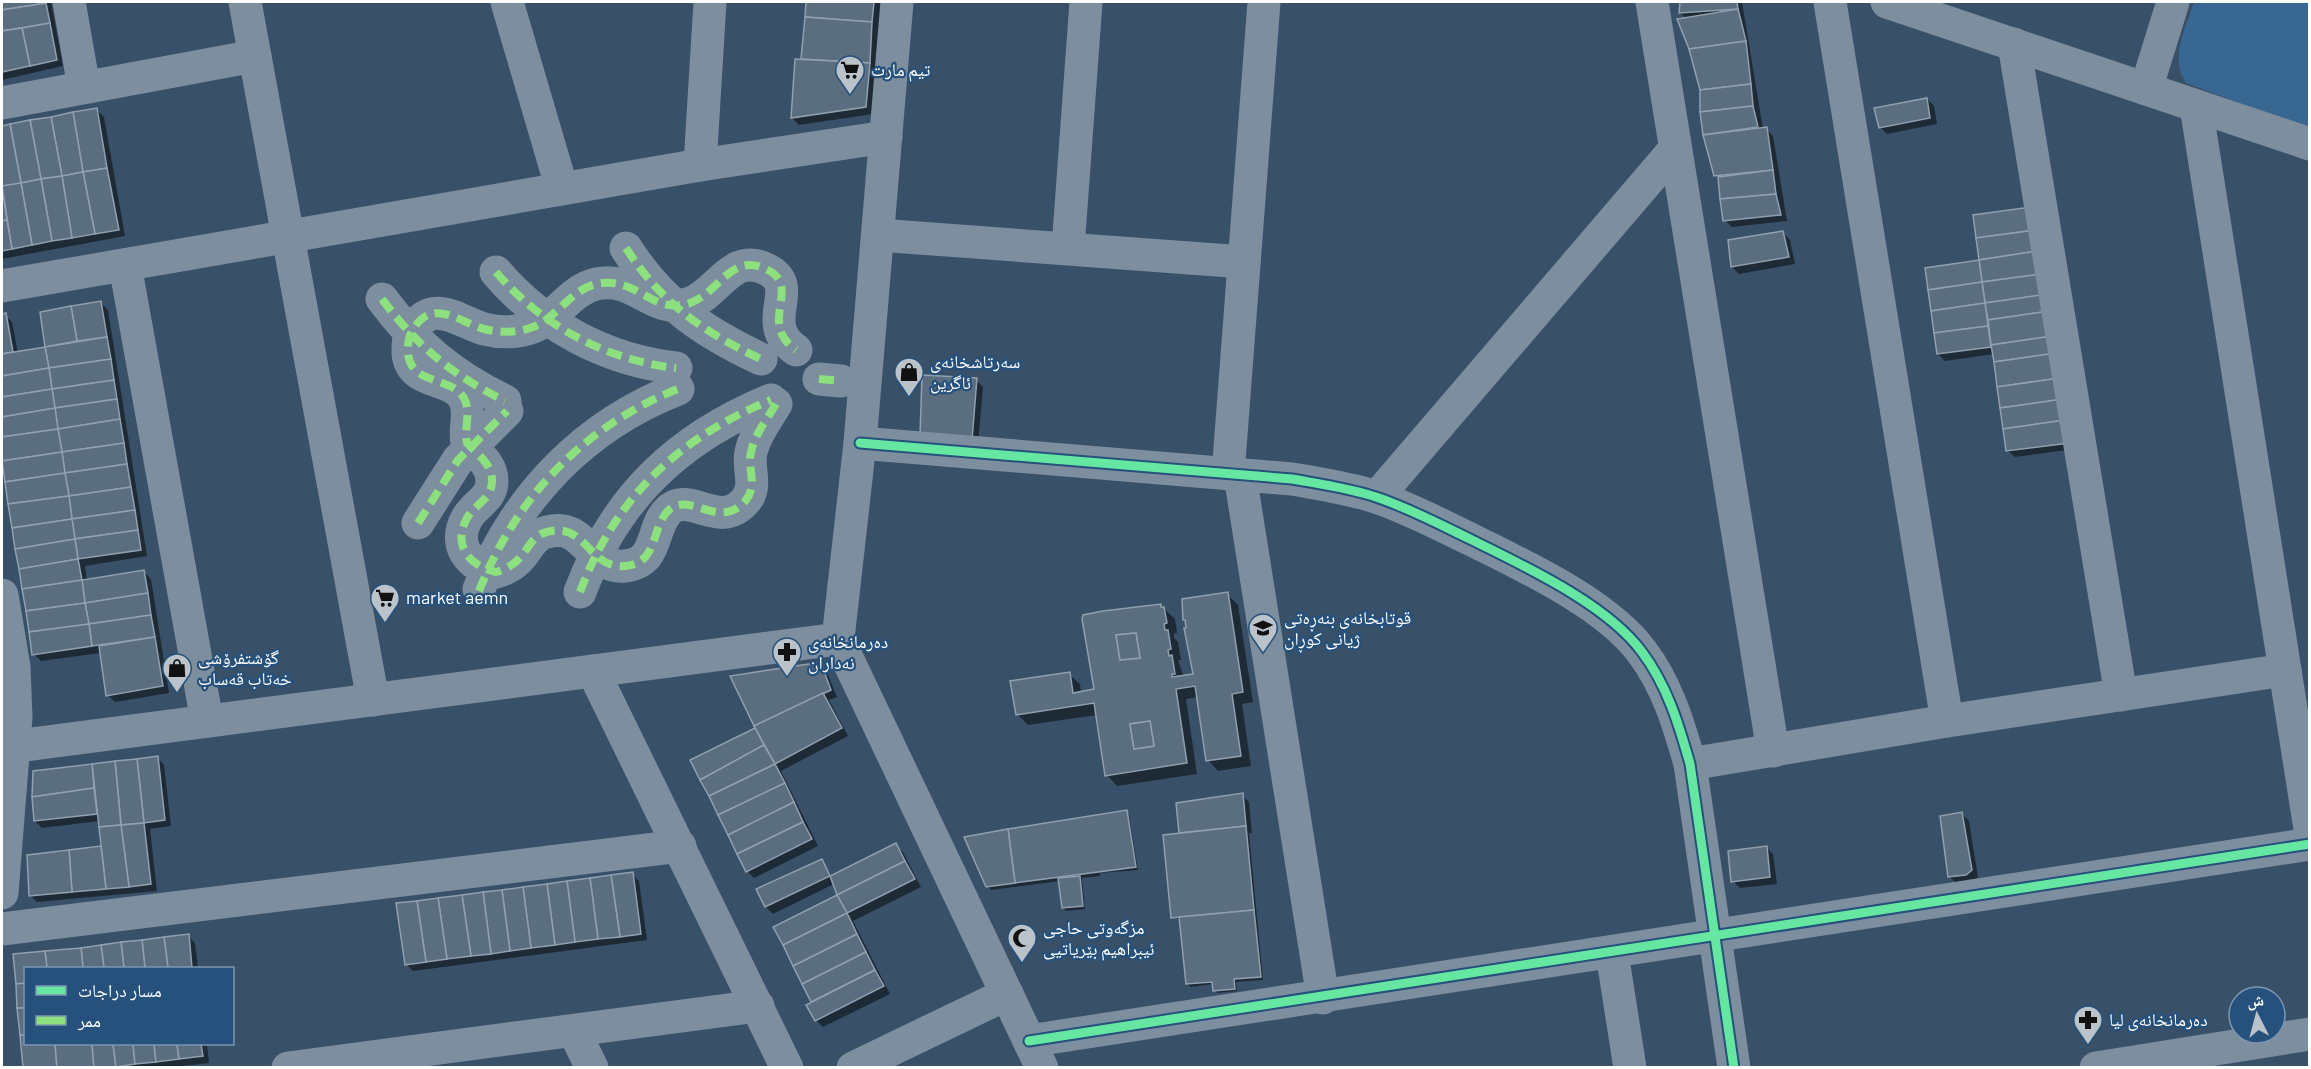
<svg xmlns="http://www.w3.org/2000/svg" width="2311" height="1069" font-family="Barlow,'Noto Naskh Arabic',sans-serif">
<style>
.green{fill:#386792}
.shadow{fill:#0007}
.building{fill:#5b6e80;stroke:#90a0ae;stroke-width:1.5;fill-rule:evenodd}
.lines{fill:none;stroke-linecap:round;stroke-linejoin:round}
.minor{stroke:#7d8e9f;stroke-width:33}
.quiet{stroke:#8de07e;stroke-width:8;stroke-dasharray:15 8;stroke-linecap:butt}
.cycleway-casing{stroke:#25517c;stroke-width:13}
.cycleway{stroke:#66e7a1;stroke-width:9}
.labels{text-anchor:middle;stroke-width:4.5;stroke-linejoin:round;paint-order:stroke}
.poi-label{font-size:18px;fill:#fff;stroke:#25517c;text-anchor:start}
</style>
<rect width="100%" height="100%" fill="#395168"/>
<path class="green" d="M2194,2H2309V129L2186,83C2169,58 2186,28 2194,2Z"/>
<g class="shadow">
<path d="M2,2H51L63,66L2,80V85Z"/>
<path d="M807,2H881L873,114L799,125L792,118L796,61H802Z"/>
<path d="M1682,2H1742L1763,129H1766L1773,136L1787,221L1732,227L1725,220L1720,179L1716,175L1705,135L1701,90L1687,19L1680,13Z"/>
<path d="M1927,99L1934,106L1937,124L1887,134L1880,127Z"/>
<path d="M97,110L104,117L125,236L2,259V128Z"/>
<path d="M1783,233L1790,240L1795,264L1739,274L1732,267L1730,241Z"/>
<path d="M1981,261L2075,449L2015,457L2008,451L1994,354L1945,361L1938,354Z"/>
<path d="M101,303L108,310L147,556L85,566L87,580L144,572L151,579L169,693L115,702L108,695L101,653L41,661L34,654L2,454V316L5,315L12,322L18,353L47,348L42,313Z"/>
<path d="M923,376L976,380L983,387L978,446L931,443L920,431Z"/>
<path d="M1227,594L1238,605L1253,702L1242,704L1251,766L1218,771L1208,760L1198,697L1186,699L1197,774L1117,786L1107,775L1097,715L1028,725L1017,714L1069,674L1080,684L1081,693L1096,691L1160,605L1175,619L1177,633L1174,634V638L1178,642L1181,660H1178L1184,677L1195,676L1182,605Z"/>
<path d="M821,668L828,675L837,697L829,700L848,736L781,771L818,846L754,878L747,871L693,761L757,729Z"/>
<path d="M158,758L164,765L171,826L150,829L157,891L37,902L30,895L29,856L102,847L100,821L42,828L35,821V773Z"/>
<path d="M1242,795L1249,802L1252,833H1249L1263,980L1236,982L1237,991L1217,993L1213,984L1191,987L1187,984L1181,920L1173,917L1181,832Z"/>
<path d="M1126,812L1129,815L1138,870L1100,873V876L1082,878L1085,909L1066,911L1063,908L1060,881L991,890L988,886Z"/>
<path d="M1962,814L1969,821L1978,877L1974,881L1957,884L1950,877Z"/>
<path d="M896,845L903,852L921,887L853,921L890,994L823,1027L816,1020L813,1003L775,927L839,896L834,884L773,914L766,907L821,860L832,877Z"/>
<path d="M1766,847L1773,854L1777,884L1740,888L1733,881Z"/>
<path d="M632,874L639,881L647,940L413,971L406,964Z"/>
<path d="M188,936L195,943L198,968H26V1044H207L209,1063L163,1068H25L15,955Z"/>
</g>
<g class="building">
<path d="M2,2H46V3L2,10Z"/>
<path d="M806,2H874L872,22L805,17Z"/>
<path d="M1680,2H1737L1738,9L1679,13Z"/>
<path d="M46,3L50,23L2,31V10Z"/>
<path d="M1738,9L1746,41L1689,49L1677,19Z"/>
<path d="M805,17L872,22L870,63L801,59Z"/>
<path d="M50,23L57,60L30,66L22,28Z"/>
<path d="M22,28L30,66L2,72V31Z"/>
<path d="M1746,41L1751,84L1700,90L1689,49Z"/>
<path d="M795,59L870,63L866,107L791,118Z"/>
<path d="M1751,84L1753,106L1700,112V90Z"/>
<path d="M1927,98L1930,118L1879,128L1874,108Z"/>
<path d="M1753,106L1758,127L1703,135L1700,112Z"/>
<path d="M97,108L107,168L83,172L73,112Z"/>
<path d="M73,112L83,172L62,176L51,117Z"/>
<path d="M51,117L62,176L41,179L30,120Z"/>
<path d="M30,120L41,179L21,183L10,124Z"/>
<path d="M10,124L21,183L2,186V126Z"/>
<path d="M1767,127L1773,170L1714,176L1703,135Z"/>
<path d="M107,168L119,230L95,234L83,172Z"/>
<path d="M1773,170L1776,194L1720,199L1718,177Z"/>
<path d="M83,172L95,234L72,238L62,176Z"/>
<path d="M62,176L72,238L52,241L41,179Z"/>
<path d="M41,179L52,241L32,245L21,183Z"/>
<path d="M21,183L32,245L12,249L2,186Z"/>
<path d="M2,187L7,220L2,221Z"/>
<path d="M1776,194L1781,215L1723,221L1720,199Z"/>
<path d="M2031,207L2035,230L1976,238L1973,215Z"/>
<path d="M7,220L12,249L2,251V221Z"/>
<path d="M2035,230L2037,251L1979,260L1976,238Z"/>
<path d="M1783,231L1789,257L1731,267L1728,240Z"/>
<path d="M2037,251L2041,274L1982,282L1979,260Z"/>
<path d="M1979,260L1982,282L1928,290L1925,268Z"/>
<path d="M2041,274L2044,295L1985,303L1982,282Z"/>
<path d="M1982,282L1985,303L1931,311L1928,290Z"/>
<path d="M2048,294L2050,311L1988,320L1985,303Z"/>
<path d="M101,301L107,337L77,341L71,306Z"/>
<path d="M1985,303L1988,326L1934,333L1931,311Z"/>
<path d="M71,306L77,341L45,347L40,312Z"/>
<path d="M2050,311L2053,336L1991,345L1988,320Z"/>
<path d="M6,313L13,352L2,354V314Z"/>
<path d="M1988,326L1991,347L1937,354L1934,333Z"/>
<path d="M2053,336L2056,353L1994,362L1991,345Z"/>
<path d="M107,337L111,359L49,368L45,347Z"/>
<path d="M45,347L49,368L2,376V354Z"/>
<path d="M2056,353L2059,378L1997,387L1994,362Z"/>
<path d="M111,359L114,380L52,389L49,368Z"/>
<path d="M49,368L52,389L2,397V376Z"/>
<path d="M922,375L977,378L972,440L920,435Z"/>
<path d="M2059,378L2063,399L2000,408L1997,387Z"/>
<path d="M114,380L117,399L55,408L52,389Z"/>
<path d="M52,389L55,408L2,417V397Z"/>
<path d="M117,399L120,419L58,429L55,408Z"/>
<path d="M2063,399L2065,420L2003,429L2000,408Z"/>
<path d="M55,408L58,429L2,437V417Z"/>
<path d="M120,419L124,443L62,452L58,429Z"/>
<path d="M2065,420L2069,443L2006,451L2003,429Z"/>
<path d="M58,429L62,452L2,461V437Z"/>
<path d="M124,443L127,464L65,473L62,452Z"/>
<path d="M62,452L65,473L5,482L2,461Z"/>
<path d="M127,464L131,487L69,496L65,473Z"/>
<path d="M65,473L69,496L8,504L5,482Z"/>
<path d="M131,487L135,510L72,519L69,496Z"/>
<path d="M69,496L72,519L12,528L8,504Z"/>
<path d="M135,510L138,530L75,539L72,519Z"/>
<path d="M72,519L75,539L15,549L12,528Z"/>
<path d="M138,530L141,550L78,559L75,539Z"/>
<path d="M75,539L78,559L19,569L15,549Z"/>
<path d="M78,559L82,580L22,589L19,569Z"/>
<path d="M144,570L148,593L85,603L82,580Z"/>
<path d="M82,580L85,603L26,611L22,589Z"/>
<path d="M1228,592L1243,692L1232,694L1241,756L1206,761L1195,686L1176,689L1187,763L1105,776L1094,703L1016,715L1010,681L1070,672L1073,693L1094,689L1082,619L1083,615L1103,611L1161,604V607H1164L1167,623L1164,624L1165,630H1168L1171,649L1168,650L1169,656L1172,655L1175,674H1172V677L1193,674L1184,628H1186L1185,620H1183L1182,599ZM1136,633L1140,658L1120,660L1116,635ZM1150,721L1154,746L1134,749L1130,724Z"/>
<path d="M148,593L151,615L89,624L85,603Z"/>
<path d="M85,603L89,624L29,632L26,611Z"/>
<path d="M151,615L155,637L92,646L89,624Z"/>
<path d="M89,624L92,646L32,655L29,632Z"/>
<path d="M1136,633L1140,658L1120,660L1116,635Z"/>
<path d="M155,637L163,686L106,696L99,646Z"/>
<path d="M815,663L822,666L831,690L754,726L730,676Z"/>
<path d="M823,693L842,728L775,764L754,726Z"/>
<path d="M1150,721L1154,746L1134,749L1130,724Z"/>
<path d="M755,728L764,745L700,780L690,760Z"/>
<path d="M764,745L775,764L709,796L700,780Z"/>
<path d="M158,756L165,820L144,823L137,759Z"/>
<path d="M137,759L144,823L121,825L115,761Z"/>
<path d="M115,761L121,825L99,827L92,764Z"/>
<path d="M92,764L94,788L32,797L33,771Z"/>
<path d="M775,764L785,783L718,815L709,796Z"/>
<path d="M785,783L794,802L728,835L718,815Z"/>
<path d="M94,788L97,814L34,821L32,797Z"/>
<path d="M1243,793L1246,826L1179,833L1176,803Z"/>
<path d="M794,802L803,822L737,854L728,835Z"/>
<path d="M1127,810L1136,867L1015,883L1008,829Z"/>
<path d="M1962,812L1972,870L1966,875L1948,877L1940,816Z"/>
<path d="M803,822L812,839L746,872L737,854Z"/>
<path d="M144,823L151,884L129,887L121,825Z"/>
<path d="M121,825L129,887L106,889L99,827Z"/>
<path d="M1246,826L1254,910L1171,918L1163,835Z"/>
<path d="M1008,829L1015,883L986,887L964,837Z"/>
<path d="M896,843L905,861L837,895L830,876Z"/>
<path d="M101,846L106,889L72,892L69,850Z"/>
<path d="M1767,846L1770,877L1731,882L1728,851Z"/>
<path d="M69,850L72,892L29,896L27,855Z"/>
<path d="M822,859L830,876L765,907L756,889Z"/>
<path d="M905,861L915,879L847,913L837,895Z"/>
<path d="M633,872L641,934L620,937L611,875Z"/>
<path d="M611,875L620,937L598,939L590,878Z"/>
<path d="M1080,876L1083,906L1062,908L1058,878Z"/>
<path d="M590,878L598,939L575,942L567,881Z"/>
<path d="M567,881L575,942L555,945L547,884Z"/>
<path d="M547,884L555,945L531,948L523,887Z"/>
<path d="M523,887L531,948L510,951L502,890Z"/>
<path d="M502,890L510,951L491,954L483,892Z"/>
<path d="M483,892L491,954L471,956L462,895Z"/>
<path d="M462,895L471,956L447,959L438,898Z"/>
<path d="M837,895L847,913L783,945L773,927Z"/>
<path d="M438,898L447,959L426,962L417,901Z"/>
<path d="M417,901L426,962L405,965L396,903Z"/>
<path d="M1254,910L1261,977L1234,979L1235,989L1213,991L1212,982L1186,984L1179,917Z"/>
<path d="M847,913L857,934L793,966L783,945Z"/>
<path d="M189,934L192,968H168L164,937Z"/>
<path d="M857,934L866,952L802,984L793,966Z"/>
<path d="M164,937L168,968H145L142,940Z"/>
<path d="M142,940L145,968H124L121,942Z"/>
<path d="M121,942L124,968H104L101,945Z"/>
<path d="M101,945L104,968H83L81,948Z"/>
<path d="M81,948L83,968H47L45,951Z"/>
<path d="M45,951L47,968H26V983L16,984L13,954Z"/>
<path d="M866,952L875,970L811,1002L802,984Z"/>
<path d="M875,970L884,986L815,1021L806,1005Z"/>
<path d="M26,983V1008H17L16,984Z"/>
<path d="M17,1008H26V1035H20Z"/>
<path d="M20,1035H26V1044H55L57,1068H23Z"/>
<path d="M55,1044H92L94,1068H57Z"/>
<path d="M92,1044H113L116,1067L94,1068Z"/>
<path d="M113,1044H133L135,1064L116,1067Z"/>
<path d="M133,1044H154L156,1062L135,1064Z"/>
<path d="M154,1044H177L179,1059L156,1062Z"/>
<path d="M177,1044H201L203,1056L179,1059Z"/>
</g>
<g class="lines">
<g class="minor">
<path d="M69,2L84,87"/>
<path d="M245,2L373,700"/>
<path d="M507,2L562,189"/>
<path d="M897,2L860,443L838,639L1042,1068"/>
<path d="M1652,2L1773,751"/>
<path d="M1830,2L1947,721"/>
<path d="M1887,2L2310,144"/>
<path d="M2014,44L2121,695"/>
<path d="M2146,89L2173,2"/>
<path d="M2,103L255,56"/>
<path d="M2196,106L2310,829"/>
<path d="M700,165L710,2"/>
<path d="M878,235L1244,262"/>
<path d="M626,248C661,303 703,332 761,359"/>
<path d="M1068,248L1086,2"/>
<path d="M125,265L207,721"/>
<path d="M496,272C542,326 606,360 676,368"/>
<path d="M2,286L700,165L886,137"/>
<path d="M382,299C417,346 452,375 505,401"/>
<path d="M819,379L841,381"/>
<path d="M776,404C767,419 755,434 751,452C747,468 758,485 746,500C720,531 692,492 670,509C650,526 660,563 625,566C589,570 586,521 547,532C525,537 529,563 496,572C469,566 452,545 467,518C475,504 492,499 492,481C492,464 478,455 467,443C464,430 470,416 466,403C457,374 411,388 408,353C408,345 408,338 412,331C432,296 459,322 484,329C500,333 517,333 533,327C557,318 570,290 596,284C637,275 652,316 690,303C719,293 731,252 766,269C804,287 756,322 796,350"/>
<path d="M860,443L1292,479C1320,484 1349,488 1376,497C1409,508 1441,525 1472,540C1524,566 1607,604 1642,652C1667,685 1679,725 1690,764L1734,1068"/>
<path d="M1228,474L1264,2"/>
<path d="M1240,475L1323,998"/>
<path d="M1377,497L1675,149"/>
<path d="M418,523L458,460L507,411"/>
<path d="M479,589C516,496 585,425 678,389"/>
<path d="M580,592C615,498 678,438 771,400"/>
<path d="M2,595L14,667L16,717L2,893"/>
<path d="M593,671L787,1068"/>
<path d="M2,748L838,639"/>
<path d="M1690,764L1947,721L2285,670"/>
<path d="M2,929L680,846"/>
<path d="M1612,953L1630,1068"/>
<path d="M574,1031L592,1068"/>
<path d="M1029,1041L2310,844"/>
<path d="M288,1068L758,1006"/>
<path d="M853,1068L1007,994"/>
<path d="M2096,1068L2310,1034"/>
</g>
<g class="quiet">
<path d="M626,248C661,303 703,332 761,359"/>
<path d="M496,272C542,326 606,360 676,368"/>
<path d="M382,299C417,346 452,375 505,401"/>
<path d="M819,379L841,381"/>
<path d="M776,404C767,419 755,434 751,452C747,468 758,485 746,500C720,531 692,492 670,509C650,526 660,563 625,566C589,570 586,521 547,532C525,537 529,563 496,572C469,566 452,545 467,518C475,504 492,499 492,481C492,464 478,455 467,443C464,430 470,416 466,403C457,374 411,388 408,353C408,345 408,338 412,331C432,296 459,322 484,329C500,333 517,333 533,327C557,318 570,290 596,284C637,275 652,316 690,303C719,293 731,252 766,269C804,287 756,322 796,350"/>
<path d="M418,523L458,460L507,411"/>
<path d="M479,591C516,497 584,426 678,389"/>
<path d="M580,592C615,498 678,438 771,400"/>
</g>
<g class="cycleway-casing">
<g id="cycleway">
<path d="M860,443L1292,479C1320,484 1349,488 1376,497C1409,508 1441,525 1472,540C1524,566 1607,604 1642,652C1667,685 1679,725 1690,764L1734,1068"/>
<path d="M1029,1041L2310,844"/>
</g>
</g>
<use href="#cycleway" class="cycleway"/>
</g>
<defs>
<g id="supermarket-pin" transform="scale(1.5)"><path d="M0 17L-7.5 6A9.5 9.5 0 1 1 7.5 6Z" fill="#bac2ca" stroke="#25517c"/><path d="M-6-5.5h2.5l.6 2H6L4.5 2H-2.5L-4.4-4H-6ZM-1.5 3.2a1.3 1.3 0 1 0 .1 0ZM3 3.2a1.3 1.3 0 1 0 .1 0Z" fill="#111"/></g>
<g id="shop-pin" transform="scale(1.5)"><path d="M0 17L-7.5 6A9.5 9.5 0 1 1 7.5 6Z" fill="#bac2ca" stroke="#25517c"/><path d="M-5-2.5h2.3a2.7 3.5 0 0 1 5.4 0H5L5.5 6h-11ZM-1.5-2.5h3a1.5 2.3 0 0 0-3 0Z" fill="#111"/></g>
<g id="school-pin" transform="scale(1.5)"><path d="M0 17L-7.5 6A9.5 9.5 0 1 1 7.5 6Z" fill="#bac2ca" stroke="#25517c"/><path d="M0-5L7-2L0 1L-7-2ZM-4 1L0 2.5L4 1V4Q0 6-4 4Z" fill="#111"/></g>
<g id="pharmacy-pin" transform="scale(1.5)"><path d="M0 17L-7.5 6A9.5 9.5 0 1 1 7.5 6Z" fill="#bac2ca" stroke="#25517c"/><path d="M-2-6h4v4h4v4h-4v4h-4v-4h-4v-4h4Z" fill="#111"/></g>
<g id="mosque-pin" transform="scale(1.5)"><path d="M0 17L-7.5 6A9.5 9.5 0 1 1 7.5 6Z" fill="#bac2ca" stroke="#25517c"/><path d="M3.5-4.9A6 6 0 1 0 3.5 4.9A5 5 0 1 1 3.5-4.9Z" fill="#111"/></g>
</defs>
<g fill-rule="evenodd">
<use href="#supermarket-pin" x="850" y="70"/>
<use href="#shop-pin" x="909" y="372"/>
<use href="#supermarket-pin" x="385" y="598"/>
<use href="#school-pin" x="1263" y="628"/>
<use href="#pharmacy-pin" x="787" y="652"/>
<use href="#shop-pin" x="177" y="668"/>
<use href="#mosque-pin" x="1022" y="938"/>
<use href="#pharmacy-pin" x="2088" y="1020"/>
</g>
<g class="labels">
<g class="poi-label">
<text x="871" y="76">تیم مارت</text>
<text x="930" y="368">سەرتاشخانەی<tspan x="930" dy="21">ئاگرین</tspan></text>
<text x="406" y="604">market aemn</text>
<text x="1284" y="624">قوتابخانەی بنەڕەتی<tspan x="1284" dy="21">ژیانی کوڕان</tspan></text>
<text x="808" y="648">دەرمانخانەی<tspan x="808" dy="21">نەداران</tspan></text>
<text x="198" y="664">گۆشتفرۆشی<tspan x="198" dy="21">خەتاب قەساب</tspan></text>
<text x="1043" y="934">مزگەوتی حاجی<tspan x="1043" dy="21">ئیبراهیم بێریاتیی</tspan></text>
<text x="2109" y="1026">دەرمانخانەی لیا</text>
</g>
</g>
<rect width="2311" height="1069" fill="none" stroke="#ffffff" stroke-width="6"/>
<rect x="24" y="967" width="210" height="78" fill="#25517c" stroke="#7c97b0" stroke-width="1.5"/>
<rect x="36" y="986" width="30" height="9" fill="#66e7a1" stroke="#7c97b0" stroke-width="1.5"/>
<text x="78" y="997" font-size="18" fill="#ffffff">مسار دراجات</text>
<rect x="36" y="1016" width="30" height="9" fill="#8de07e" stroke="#7c97b0" stroke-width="1.5"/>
<text x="78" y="1027" font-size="18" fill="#ffffff">ممر</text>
<g transform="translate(2257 1015) rotate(354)"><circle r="28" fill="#25517c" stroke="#7c97b0" stroke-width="1.5"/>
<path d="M0-4.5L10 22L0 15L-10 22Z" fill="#bac2ca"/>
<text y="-9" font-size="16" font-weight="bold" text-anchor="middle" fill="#ffffff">ش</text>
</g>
</svg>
